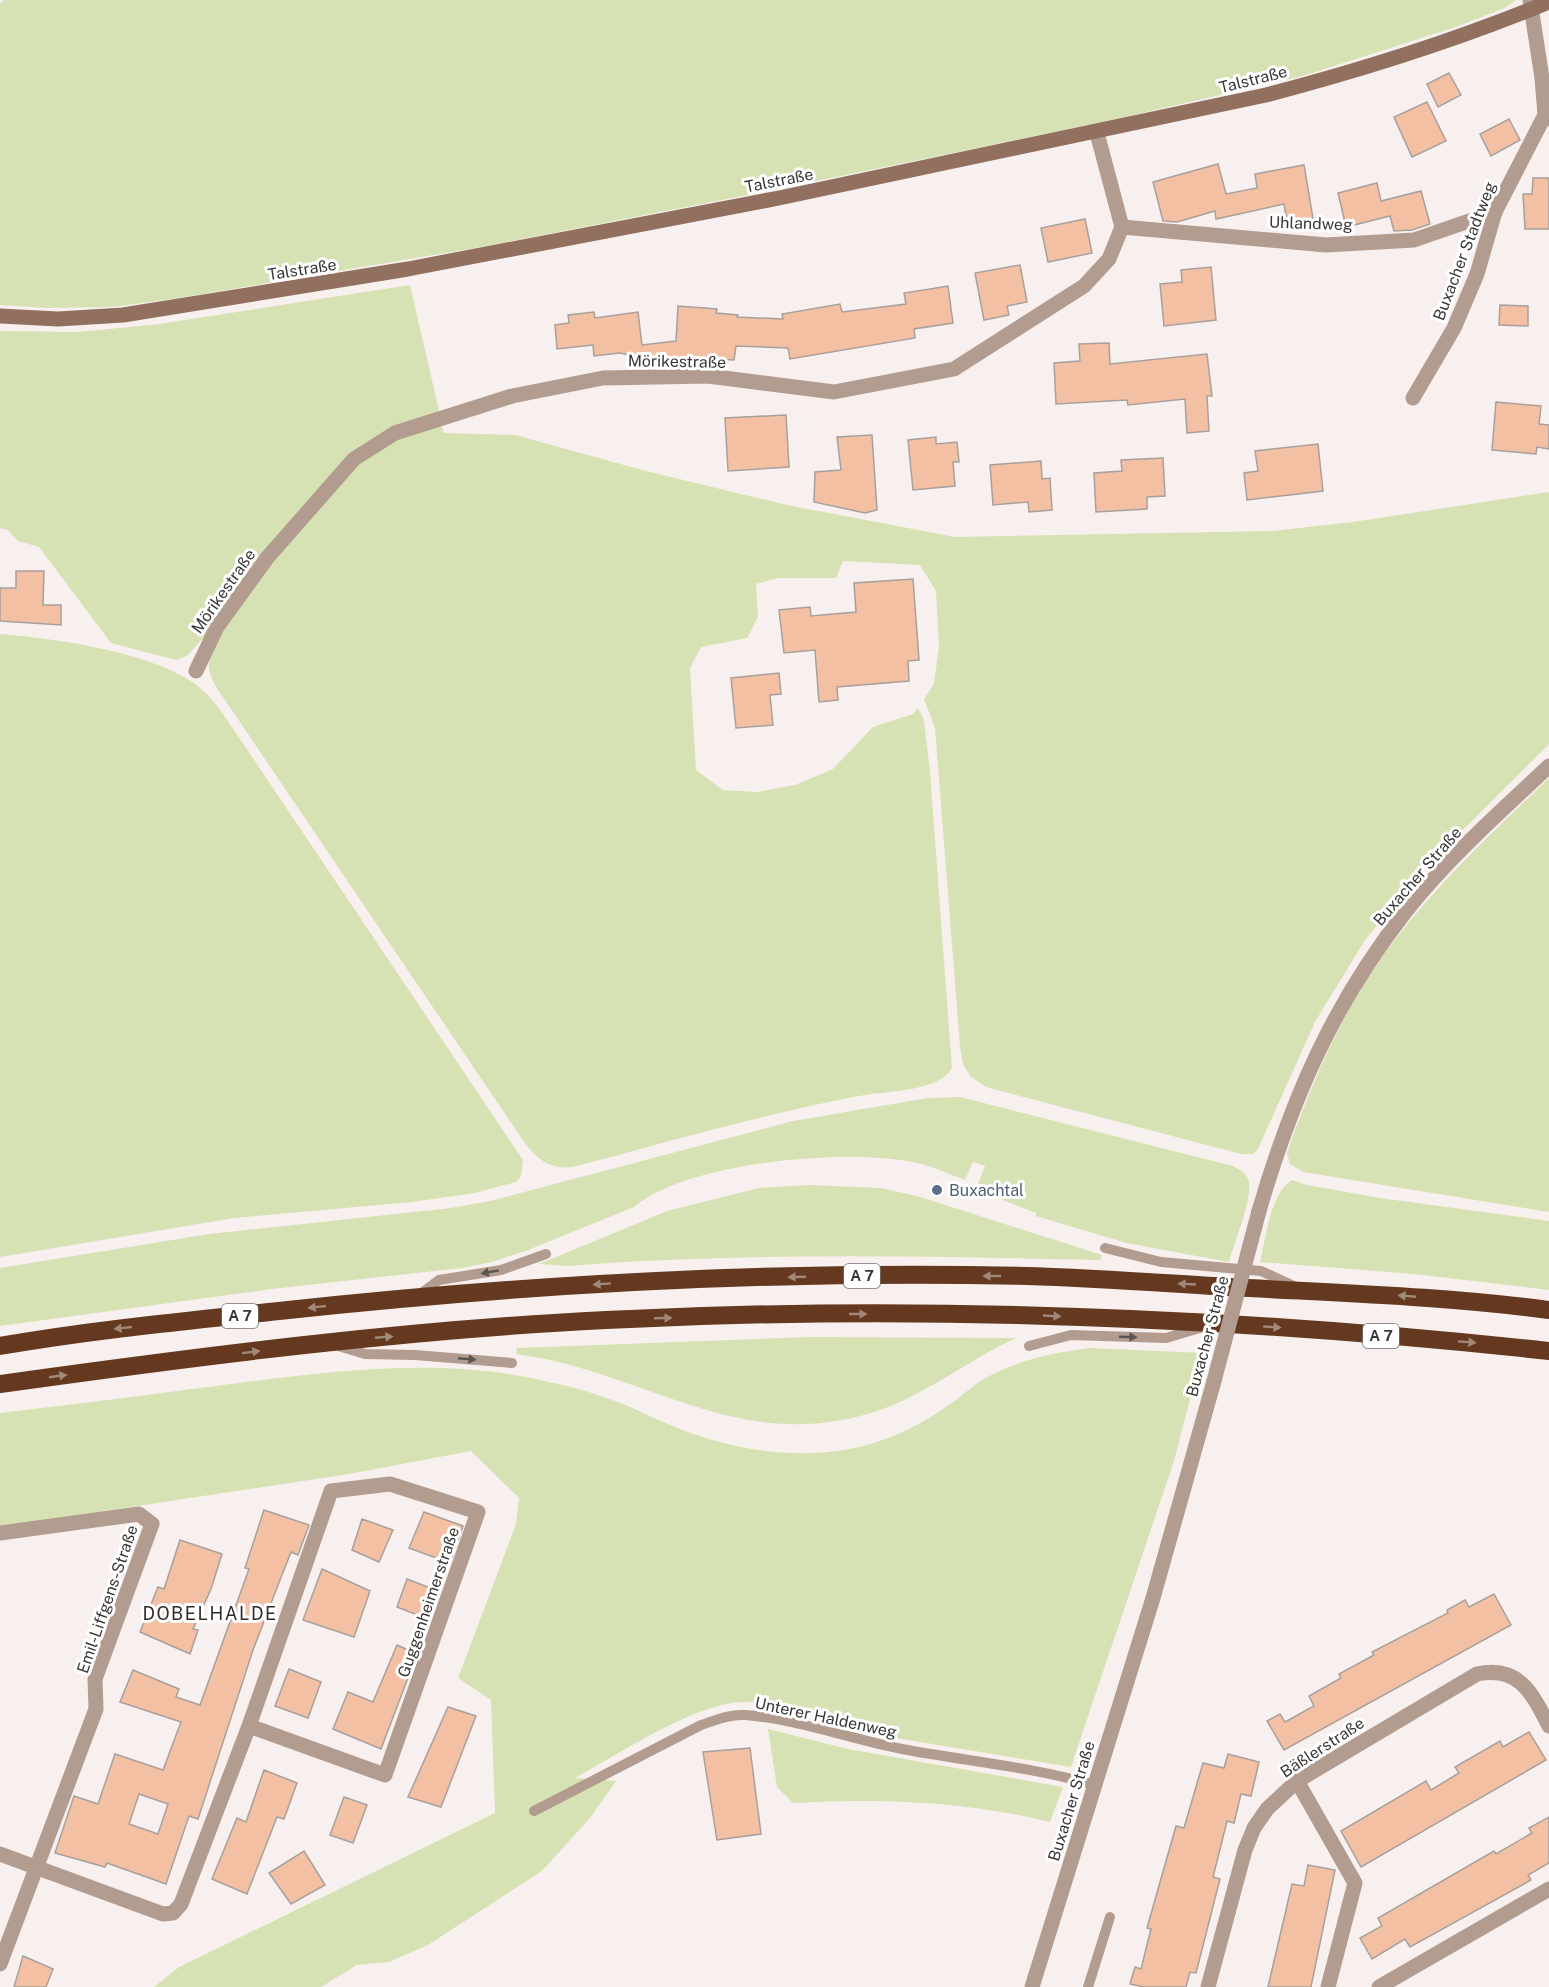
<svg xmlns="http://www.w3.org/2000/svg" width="1549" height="1987" font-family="'Public Sans',sans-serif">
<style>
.green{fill:#d7e2b4}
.building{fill:#f4c0a3;stroke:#a7a09d;stroke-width:1.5;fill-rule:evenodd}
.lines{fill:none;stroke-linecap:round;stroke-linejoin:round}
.lane{stroke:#b29b8f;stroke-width:10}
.street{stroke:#b29b8f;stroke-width:15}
.secondary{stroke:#91705f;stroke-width:15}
.highway{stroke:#643920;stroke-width:18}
.street-bridge{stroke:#b29b8f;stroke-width:15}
.oneway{fill:#5d5450}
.oneway2{fill:#a28879}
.service-dot{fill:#5c6f8a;stroke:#fff;stroke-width:2}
.labels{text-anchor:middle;stroke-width:6;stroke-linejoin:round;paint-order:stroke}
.shield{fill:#fff;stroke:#747272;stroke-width:1.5}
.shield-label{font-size:15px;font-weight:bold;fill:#393635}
.street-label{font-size:16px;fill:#393635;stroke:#fff}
.service-label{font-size:16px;fill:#4e5e75;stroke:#fff;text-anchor:start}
.neighbourhood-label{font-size:18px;letter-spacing:1.5px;fill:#302a28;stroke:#fff}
</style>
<rect width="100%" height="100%" fill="#f8f0ee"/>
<g class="green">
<path d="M4,0H1516L1505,8L1456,27L1303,76L1107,121L778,189L481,247L179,298L112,307L47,308L0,305V4Z"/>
<path d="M410,285L440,415L385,434L187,656L176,660L111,643L39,547L18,541L8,530L0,528V331L78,332L159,324Z"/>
<path d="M441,423L444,433L515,435L646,471L787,505L955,537L1272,531L1353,522L1549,492V744L1422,871L1365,940L1315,1022L1258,1149L1253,1154H1241L986,1087L970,1076L963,1064L960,1047L935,728L924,699L934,684L939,646L936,591L920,565L843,561L836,578H778L756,584L758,617L747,638L701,647L690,668L696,770L723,790L757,792L795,785L833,769L873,727L913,714L918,708L924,720L930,772L952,1068C939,1092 885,1091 859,1096C764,1114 671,1141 577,1166C549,1172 535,1158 520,1136L227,703C218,690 205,674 210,657C223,614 339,471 377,447C396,436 421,430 441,423Z"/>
<path d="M0,634C54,638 158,653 199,687C217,701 229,724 242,742L523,1160L521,1176L516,1182L475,1193L412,1202L234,1218L0,1257Z"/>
<path d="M1549,778V1212L1303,1172L1290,1164L1287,1153L1290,1144C1316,1072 1347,1002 1394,941C1440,881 1495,830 1549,778Z"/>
<path d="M960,1097L1233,1166C1240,1170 1247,1173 1249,1182C1252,1201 1234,1242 1229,1262L1126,1243L1036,1216V1213L982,1192L985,1188L978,1184L985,1166L973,1162L965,1180C951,1175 936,1168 922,1164C854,1147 687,1161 634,1207L528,1250L492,1262L462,1268L272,1289L0,1326V1268L209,1234L451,1208L490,1201L793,1121L928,1098Z"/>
<path d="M1292,1180L1307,1185L1380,1198L1549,1221V1290L1414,1274L1260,1262C1266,1238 1270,1193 1292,1180Z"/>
<path d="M810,1185L881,1188L917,1196L1102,1255L1100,1260C922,1256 745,1252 567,1266L539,1264L667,1211L759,1188Z"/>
<path d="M809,1337L1016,1338C970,1359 931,1391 883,1409C741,1459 650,1372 516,1354L517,1348Z"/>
<path d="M1090,1348L1202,1353L1174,1461L1071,1767L896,1738C846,1726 798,1702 745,1702C696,1702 619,1754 575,1778L616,1781L590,1818L542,1871L428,1945L389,1962L357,1965L321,1987H154L179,1967L495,1813L491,1700L458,1678L516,1524L519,1498L471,1451L349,1474L0,1527V1413C77,1404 154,1394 231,1384C326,1372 425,1359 520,1376C552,1382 587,1390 618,1402C636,1409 653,1418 670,1425C715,1444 765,1455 814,1453C864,1451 905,1435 946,1407C958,1399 970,1388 982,1380C1016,1360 1052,1353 1090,1348Z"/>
<path d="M768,1729L848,1749L1063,1787L1050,1822C965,1801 880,1798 793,1803L777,1787Z"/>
</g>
<g class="building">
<path d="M1449,73L1461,95L1438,107L1427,84Z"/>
<path d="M1427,102L1446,141L1412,157L1394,117Z"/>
<path d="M1509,119L1520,140L1491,156L1480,134Z"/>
<path d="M1218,164L1226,194L1257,188L1255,174L1304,165L1314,224L1288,228L1284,204L1216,219L1215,211L1177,222L1163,221L1153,182Z"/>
<path d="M1533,178H1549V229H1525L1523,194H1532Z"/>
<path d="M1377,183L1381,201L1421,191L1430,224L1412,230L1394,231L1390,216L1346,227L1338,193Z"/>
<path d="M1085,219L1092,253L1048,262L1041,228Z"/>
<path d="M1020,265L1027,302L1007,306L1009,315L984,320L975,273Z"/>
<path d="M1211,267L1216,320L1164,326L1160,284L1182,282L1181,270Z"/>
<path d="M948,286L953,323L914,329L915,338L790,359L788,348L736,346L734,360L713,359V362L653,357L654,366L636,368L634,356L620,353L594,356L593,345L557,349L555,325L569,323L568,315L594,312L595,318L638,312L642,345L676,341L678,306L717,309L716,313L738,315L737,317L783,319L782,314L840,304L842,312L906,304L904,293Z"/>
<path d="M1500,305L1528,306V326L1499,325Z"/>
<path d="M1109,343L1110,364L1207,354L1212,396H1207L1209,431L1187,433L1185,399L1128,405L1127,400L1056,404L1054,363L1080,361L1079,344Z"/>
<path d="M1496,402L1541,406L1539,424L1549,425V449L1537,447L1536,454L1492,450Z"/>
<path d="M786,415L789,467L728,471L725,418Z"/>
<path d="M872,435L877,510L865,513L814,502L815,472L841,470L837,437Z"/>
<path d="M936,437V444L957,442L959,462H953L955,486L913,490L908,440Z"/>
<path d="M1318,444L1323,491L1247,500L1244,473L1258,471L1255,451Z"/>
<path d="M1163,458L1165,496L1147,497V509L1096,512L1094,473L1122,471L1121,460Z"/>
<path d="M1041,461L1042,479L1050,478L1052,510L1029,512L1028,502L993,505L990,465Z"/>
<path d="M16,571H44L43,605H61V625L0,621V588H16Z"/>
<path d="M913,579L919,660L908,661L909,681L837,687L838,700L819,702L815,650L784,653L779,610L810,607L811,616L856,612L854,583Z"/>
<path d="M779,673L781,694L770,695L773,725L736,728L731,678Z"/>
<path d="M264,1510L309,1525L298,1555L291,1552L280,1580L253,1650L198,1819L189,1816L166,1884L107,1863L105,1867L55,1853L74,1796L98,1804L115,1754L163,1770L181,1722L120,1702L133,1670L179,1689L176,1697L200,1705L249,1569L245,1568ZM139,1794L168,1804L158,1834L129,1824Z"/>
<path d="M424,1512L463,1526L450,1563L409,1548Z"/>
<path d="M362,1519L393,1530L379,1562L352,1550Z"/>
<path d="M180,1540L222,1554L211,1589L193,1629L198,1630L190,1654L140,1632L158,1587L164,1589Z"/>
<path d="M322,1569L370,1591L354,1637L303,1620Z"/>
<path d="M407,1579L438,1591L428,1619L397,1607Z"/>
<path d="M1494,1594L1511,1625L1284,1750L1267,1721L1280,1714L1285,1722L1314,1706L1309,1696L1341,1678L1339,1674L1374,1655L1372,1652L1448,1613L1447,1610L1465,1600L1469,1607Z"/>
<path d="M397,1645L417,1654L381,1749L333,1729L348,1692L373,1702Z"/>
<path d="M289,1669L321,1682L308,1718L275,1706Z"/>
<path d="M448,1707L476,1716L441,1807L408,1797Z"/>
<path d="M1529,1732L1546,1760L1361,1867L1341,1831L1426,1781L1431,1790L1459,1773L1455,1767L1500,1741L1503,1747Z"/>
<path d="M750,1748L761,1834L717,1840L703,1752Z"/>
<path d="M1228,1754L1259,1762L1251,1796L1241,1794L1234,1823L1227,1821L1213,1877L1220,1879L1196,1973L1190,1972L1186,1987H1144L1130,1984L1135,1967L1141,1969L1151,1929L1147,1928L1176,1826L1184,1828L1203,1763L1224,1768Z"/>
<path d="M264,1770L297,1783L284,1819L277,1817L247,1894L212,1879L237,1818L246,1822Z"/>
<path d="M344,1797L367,1805L353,1843L330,1835Z"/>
<path d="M1549,1817V1863L1528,1875L1531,1880L1410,1947L1405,1939L1372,1959L1360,1938L1382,1926L1378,1918L1494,1851L1496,1854L1532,1833L1529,1828Z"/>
<path d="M304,1851L325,1885L291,1904L269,1873Z"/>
<path d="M1308,1865L1335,1870L1311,1987H1268L1292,1884L1304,1886Z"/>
<path d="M23,1956L53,1969L46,1987H14Z"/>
</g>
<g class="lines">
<g class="lane">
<path d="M1105,1248L1161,1262L1261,1271L1294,1286"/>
<path d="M419,1295L439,1280L501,1270L546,1254"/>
<path d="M335,1345L365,1354L415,1355L512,1363"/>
<path d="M1029,1346L1071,1335L1166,1338L1203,1327"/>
<path d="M534,1811L701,1725C716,1720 730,1714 745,1715C798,1719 850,1739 902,1749C966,1761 1032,1767 1095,1785"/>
<path d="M1088,1987L1110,1917"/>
</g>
<g class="street">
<path d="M1530,0L1542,78L1545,115L1549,119"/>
<path d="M1122,227L1326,245L1414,240L1495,212"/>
<path d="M1413,398L1454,328L1477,274L1495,212L1545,115"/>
<path d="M196,671L217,627L267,558L354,459L395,433L512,396L603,378L708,376L834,392L954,369L1084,286L1109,259L1122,227L1097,133"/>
<path d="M1259,1211C1292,1098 1333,1004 1406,911C1447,859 1500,812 1549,766"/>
<path d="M0,1533L139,1514L152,1524L95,1679L96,1709L0,1964"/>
<path d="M1297,1781L1355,1883L1328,1987"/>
<path d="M0,1854L163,1914L173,1913L181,1904L249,1726L331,1491L390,1484L478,1512L385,1775L249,1726"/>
<path d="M1032,1987L1153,1598L1214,1381"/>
<path d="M1208,1987L1245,1850L1254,1828L1267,1809L1297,1781L1477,1674C1519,1665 1532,1693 1549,1726"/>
<path d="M1379,1987L1549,1889"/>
</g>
<path class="secondary" d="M0,316L58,319L123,315L408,269L779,198L1266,95C1362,70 1457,40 1549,2"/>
<g class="highway">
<path d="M0,1346C92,1330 186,1321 279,1311C527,1284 777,1270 1027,1276C1095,1278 1162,1283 1230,1287C1336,1293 1443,1296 1549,1310"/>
<path d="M0,1384C201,1356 403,1330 606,1320C920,1304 1236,1317 1549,1351"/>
</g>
<path class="street-bridge" d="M1214,1381L1259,1211"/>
</g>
<defs><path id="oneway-solid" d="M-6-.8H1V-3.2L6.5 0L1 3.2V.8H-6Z" transform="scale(1.5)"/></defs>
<g class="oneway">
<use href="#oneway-solid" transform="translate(490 1272) rotate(170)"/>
<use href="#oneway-solid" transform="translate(1128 1337) rotate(2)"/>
<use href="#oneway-solid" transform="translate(467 1359) rotate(5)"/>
</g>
<g class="oneway2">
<use href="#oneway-solid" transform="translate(992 1276) rotate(-180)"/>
<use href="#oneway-solid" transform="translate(797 1277) rotate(178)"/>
<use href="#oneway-solid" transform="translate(602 1284) rotate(176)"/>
<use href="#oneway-solid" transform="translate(1187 1284) rotate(-177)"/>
<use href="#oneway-solid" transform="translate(1407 1296) rotate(-175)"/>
<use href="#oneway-solid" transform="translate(317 1307) rotate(174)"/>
<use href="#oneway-solid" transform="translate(858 1314)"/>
<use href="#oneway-solid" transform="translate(1052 1316) rotate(3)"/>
<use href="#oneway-solid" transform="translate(663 1318) rotate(-2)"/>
<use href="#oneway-solid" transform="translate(1272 1327) rotate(4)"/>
<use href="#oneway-solid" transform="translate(123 1328) rotate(174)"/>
<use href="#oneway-solid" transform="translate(384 1337) rotate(-5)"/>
<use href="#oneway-solid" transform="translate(1467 1342) rotate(4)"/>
<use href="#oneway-solid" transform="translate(251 1352) rotate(-7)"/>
<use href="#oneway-solid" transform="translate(58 1376) rotate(-8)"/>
</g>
<circle class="service-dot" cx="937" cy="1190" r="6"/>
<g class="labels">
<g class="shield">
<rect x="844" y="1264" width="36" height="24" rx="4.5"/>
<rect x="222" y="1304" width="36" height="24" rx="4.5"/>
<rect x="1363" y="1324" width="36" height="24" rx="4.5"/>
</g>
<g class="shield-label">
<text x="862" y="1281">A 7</text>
<text x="240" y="1321">A 7</text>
<text x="1381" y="1341">A 7</text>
</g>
<g class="street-label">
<text transform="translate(1253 79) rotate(-14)" y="6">Talstraße</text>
<text transform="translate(779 180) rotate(-11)" y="6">Talstraße</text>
<text transform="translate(1311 223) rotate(2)" y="6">Uhlandweg</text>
<text transform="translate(1464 251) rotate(-69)" y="6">Buxacher Stadtweg</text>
<text transform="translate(302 269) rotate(-9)" y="6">Talstraße</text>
<text transform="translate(677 361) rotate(1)" y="6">Mörikestraße</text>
<text transform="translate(223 591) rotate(-55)" y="6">Mörikestraße</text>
<text transform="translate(1417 876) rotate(-49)" y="6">Buxacher Straße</text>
<text transform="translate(1207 1336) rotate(-75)" y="6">Buxacher Straße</text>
<text transform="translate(107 1599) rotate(-71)" y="6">Emil-Liffgens-Straße</text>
<text transform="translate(428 1602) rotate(-71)" y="6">Guggenheimerstraße</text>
<text transform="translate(826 1717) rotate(12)" y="6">Unterer Haldenweg</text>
<text transform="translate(1322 1747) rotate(-33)" y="6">Bäßlerstraße</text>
<text transform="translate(1071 1801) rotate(-73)" y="6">Buxacher Straße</text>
</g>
<g class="service-label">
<text x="949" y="1196">Buxachtal</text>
</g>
<g class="neighbourhood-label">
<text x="210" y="1620">DOBELHALDE</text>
</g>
</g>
</svg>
